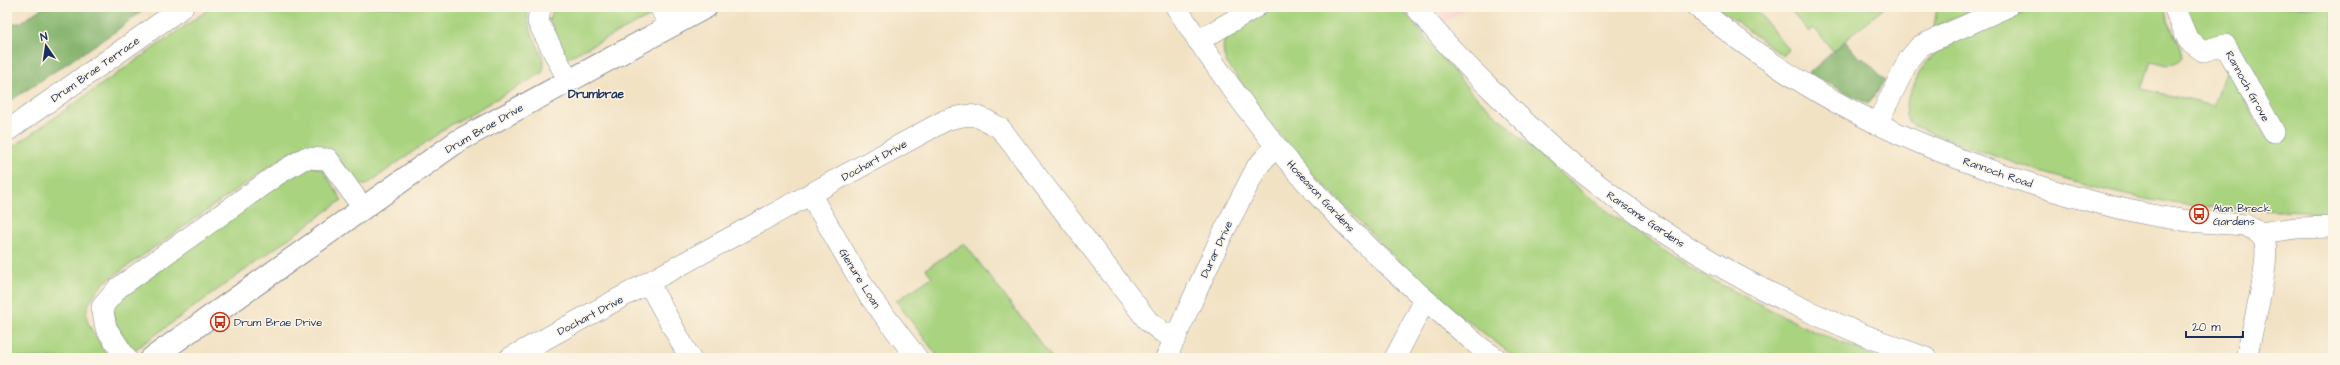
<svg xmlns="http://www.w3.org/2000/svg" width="2340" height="365" font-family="'Architects Daughter',sans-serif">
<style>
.built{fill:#f7d0cd}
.green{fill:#a9d37f;stroke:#62816e}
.forest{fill:#86b56e;stroke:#507266}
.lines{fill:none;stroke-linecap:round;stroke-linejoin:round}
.minor-casing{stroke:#868891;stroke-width:22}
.tertiary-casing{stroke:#868891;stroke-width:24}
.minor{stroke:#fff;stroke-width:21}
.tertiary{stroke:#fff;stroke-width:22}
.labels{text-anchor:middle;stroke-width:3;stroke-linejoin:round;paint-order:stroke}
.street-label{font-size:11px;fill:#1b2f5e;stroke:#fcf5e5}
.poi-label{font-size:11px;fill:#1b2f5e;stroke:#fcf5e5;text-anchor:start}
.neighbourhood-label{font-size:12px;font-weight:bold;fill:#1b2f5e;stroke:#fcf5e5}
</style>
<rect width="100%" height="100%" fill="#fcf5e5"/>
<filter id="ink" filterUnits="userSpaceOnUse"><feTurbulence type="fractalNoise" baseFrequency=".025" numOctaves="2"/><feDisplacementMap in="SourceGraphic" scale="8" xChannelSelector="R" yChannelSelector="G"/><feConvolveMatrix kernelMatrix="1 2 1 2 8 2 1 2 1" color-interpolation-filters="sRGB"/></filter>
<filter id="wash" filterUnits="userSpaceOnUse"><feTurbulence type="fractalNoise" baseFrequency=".012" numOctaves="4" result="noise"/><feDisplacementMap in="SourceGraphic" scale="16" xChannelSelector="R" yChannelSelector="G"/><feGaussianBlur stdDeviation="0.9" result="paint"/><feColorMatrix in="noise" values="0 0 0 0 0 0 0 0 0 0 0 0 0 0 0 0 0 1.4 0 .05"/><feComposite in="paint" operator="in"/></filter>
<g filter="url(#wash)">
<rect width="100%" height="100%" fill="#f2e2c4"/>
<path class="built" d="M1436,7H1468L1444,24Z"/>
<g class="green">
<path d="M212,7H528C523,33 551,56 542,73L449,126L366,185C340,186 345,124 286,155L105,282C71,319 91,322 108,358H7V151Z"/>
<path d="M554,7H649L653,15L567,58L549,20Z"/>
<path d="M1272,7H1400L1469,90L1553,168L1606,210L1700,274L1817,333L1880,358H1516L1447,305L1402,265L1295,155L1226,62C1213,28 1248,20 1272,7Z"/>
<path d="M1717,7H1754L1789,50L1783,56Z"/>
<path d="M1885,7L1833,51L1814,28L1809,32L1789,8Z"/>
<path d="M1937,7H1971L1972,10L1934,27Z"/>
<path d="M2036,7H2162L2180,48L2182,58C2173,69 2163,64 2151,61L2142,89L2214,106L2227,65L2265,139L2279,130L2225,34L2208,43L2199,38L2184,7H2333V213C2266,210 2196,210 2130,196C2056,180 1984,153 1914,126C1903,117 1904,109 1909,97C1915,83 1919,70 1929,59C1947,41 2009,19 2036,7Z"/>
<path d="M311,166L323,170L342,200L133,351L116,325L112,308L121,297L299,169Z"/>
<path d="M964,243L1052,358H939L896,301L932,277L926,269Z"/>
</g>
<g class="forest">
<path d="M43,7H147L116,31L7,103V24L20,23Z"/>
<path d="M1845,41L1860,59L1863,57L1885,80L1868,104L1809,73Z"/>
</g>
</g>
<g filter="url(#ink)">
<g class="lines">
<g class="minor-casing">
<g id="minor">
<path d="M540,7L538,22L568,80"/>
<path d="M660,7L670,26"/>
<path d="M1176,7C1218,71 1264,136 1316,193C1367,249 1424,299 1481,348L1496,358"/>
<path d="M1416,7C1439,38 1467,66 1495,93C1618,218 1760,301 1926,358"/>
<path d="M1697,7C1801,93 1906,145 2035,185C2083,200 2132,213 2182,220C2203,223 2224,223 2245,225C2253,229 2260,232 2264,240C2272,259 2251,334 2246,358"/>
<path d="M2174,7L2188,40L2203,51L2225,45L2274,132"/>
<path d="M1198,41L1256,7"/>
<path d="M1877,124L1909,59L1920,46L2007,7"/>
<path d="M7,131L183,7"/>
<path d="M810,194L868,294L917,358"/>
<path d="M2260,233L2296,228L2333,227"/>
<path d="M649,284L690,358"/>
<path d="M126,358L106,328L102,307L118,288L278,174L305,158L328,159L363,208"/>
<path d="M510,358L946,120C973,112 975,114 1000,128L1148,321L1162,332L1176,338"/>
<path d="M1166,358L1222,235L1257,167L1276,146"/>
<path d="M1395,358L1425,300"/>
</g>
</g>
<g class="tertiary-casing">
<path id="tertiary" d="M152,358L458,141L706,7"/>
</g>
<use href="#minor" class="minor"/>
<use href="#tertiary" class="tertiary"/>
</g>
</g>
<defs>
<g id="bus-ring" transform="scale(1)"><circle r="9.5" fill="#fcf5e5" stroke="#c8321e" stroke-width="1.5"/><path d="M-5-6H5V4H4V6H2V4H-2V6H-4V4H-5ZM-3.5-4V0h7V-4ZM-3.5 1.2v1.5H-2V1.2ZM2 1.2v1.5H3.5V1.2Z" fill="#c8321e"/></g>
</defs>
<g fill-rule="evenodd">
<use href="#bus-ring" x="2199" y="214"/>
<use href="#bus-ring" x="220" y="322"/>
</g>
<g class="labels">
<g class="street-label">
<text transform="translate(95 69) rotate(-35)" y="4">Drum Brae Terrace</text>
<text transform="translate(2248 86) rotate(61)" y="4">Rannoch Grove</text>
<text transform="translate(484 128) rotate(-30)" y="4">Drum Brae Drive</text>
<text transform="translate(874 160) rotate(-29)" y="4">Dochart Drive</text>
<text transform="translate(1998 172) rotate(19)" y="4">Rannoch Road</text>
<text transform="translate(1321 196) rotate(47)" y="4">Hoseason Gardens</text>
<text transform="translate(1646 219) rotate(34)" y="4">Ransome Gardens</text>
<text transform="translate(1216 249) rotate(-65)" y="4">Durar Drive</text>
<text transform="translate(860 278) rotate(58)" y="4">Glenure Loan</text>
<text transform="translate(590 315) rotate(-28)" y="4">Dochart Drive</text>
</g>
<g class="poi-label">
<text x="2213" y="212">Alan Breck<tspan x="2213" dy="13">Gardens</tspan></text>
<text x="234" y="326">Drum Brae Drive</text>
</g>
<g class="neighbourhood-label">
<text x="596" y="98">Drumbrae</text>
</g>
</g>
<rect width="2340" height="365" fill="none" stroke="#fcf5e5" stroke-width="24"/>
<g transform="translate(46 46) rotate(347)" stroke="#fcf5e5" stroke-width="3" paint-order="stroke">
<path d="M0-3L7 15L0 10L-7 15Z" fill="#1b2f5e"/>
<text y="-6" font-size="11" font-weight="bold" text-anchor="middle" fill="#1b2f5e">N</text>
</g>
<path d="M2186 331v6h57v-6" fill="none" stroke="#1b2f5e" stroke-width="2"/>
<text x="2192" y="331" font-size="12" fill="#1b2f5e" stroke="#fcf5e5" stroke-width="3" paint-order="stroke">20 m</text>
</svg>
